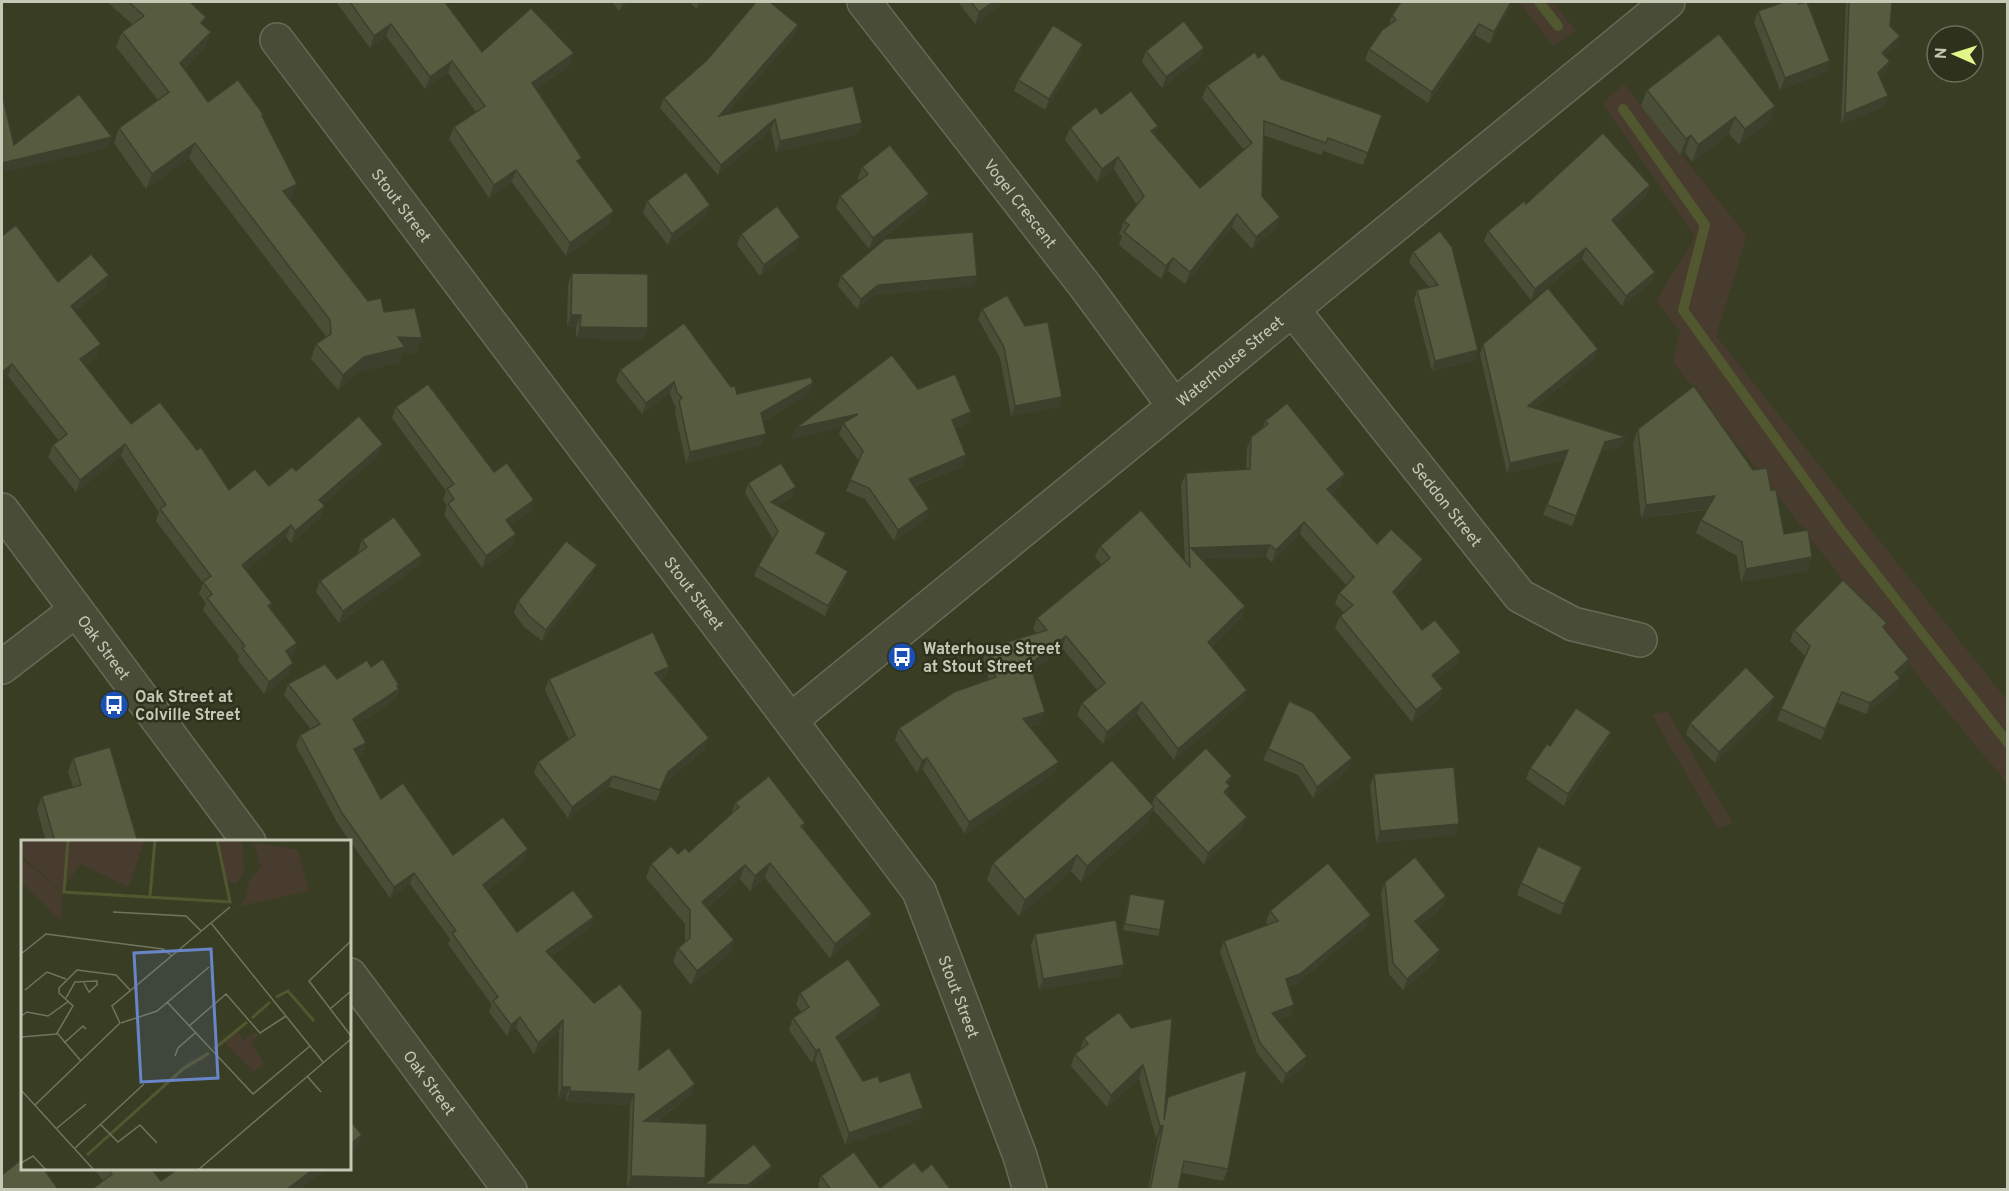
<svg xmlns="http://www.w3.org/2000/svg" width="2009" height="1191" font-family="Overpass,sans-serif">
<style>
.green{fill:#473c2e}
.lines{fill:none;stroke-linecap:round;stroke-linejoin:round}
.stream{stroke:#51582f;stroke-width:10}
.minor-casing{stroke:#676b56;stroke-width:36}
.minor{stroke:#494d38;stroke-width:33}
.wall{fill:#4b4e37}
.shaded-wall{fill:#3d402d}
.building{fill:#575b40;stroke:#3d402d;stroke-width:1.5}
.labels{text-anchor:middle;stroke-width:5;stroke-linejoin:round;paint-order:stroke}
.street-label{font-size:16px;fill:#c4c8b4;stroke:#2e321d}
.poi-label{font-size:16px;font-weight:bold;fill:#c4c8b4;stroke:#2e321d;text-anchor:start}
.inset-river{fill:none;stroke:#51582f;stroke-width:3}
.inset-road{fill:none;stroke:#71755e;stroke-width:1.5}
.view{fill:#6885c8;fill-opacity:0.15;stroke:#6885c8;stroke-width:3}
.inset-edge{fill:none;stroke:#c4c8b4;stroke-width:3}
</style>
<rect width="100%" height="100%" fill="#393d24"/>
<g class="green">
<path d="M1519,2H1553L1576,31L1553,46Z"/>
<path d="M1624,84L1747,236L1716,336L2007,700V783L1921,680L1673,362L1680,331L1656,301L1695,237L1602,103Z"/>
<path d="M1667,711L1733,823L1718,829L1652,715Z"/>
</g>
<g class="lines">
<g class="stream">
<path d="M1539,2L1558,26"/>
<path d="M1623,109L1705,225L1683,310L1839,527L2008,743"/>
</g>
<g class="minor-casing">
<g id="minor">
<path id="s1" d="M864,2L1086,287L1174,406"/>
<path id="s2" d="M277,40L919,891L1020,1156L1030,1190"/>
<path id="s3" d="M1293,310L1520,596L1573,624L1640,640"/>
<path id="s4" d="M2,510L249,842"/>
<path d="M2,667L76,610"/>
<path id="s5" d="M791,720L1668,2"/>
<path id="s6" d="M350,975L510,1190"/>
</g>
</g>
<use href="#minor" class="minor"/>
</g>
<g class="wall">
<path d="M107,2H190L203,26L211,32L205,47L184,69L208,102L262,117L291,199L290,200L368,301L384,312L417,353H403L400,362L358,372L338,390L311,359L316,344L325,338V335L189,158L146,189L114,143L119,128L158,100L116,47L122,32L132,24Z"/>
<path d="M336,2H445L482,52L569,66L536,89L579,164L609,224L566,256L512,182L489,198L449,139L454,127L476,112L448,73L425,89L386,36L370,48Z"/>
<path d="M612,2H632L619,11Z"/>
<path d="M690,2H708L696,9Z"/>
<path d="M958,2H1004L975,24Z"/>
<path d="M1846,2H1892L1890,26L1896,46L1885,56L1890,61L1886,71L1880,77L1888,96L1884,107L1841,124Z"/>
<path d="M1511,6L1490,44L1475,35L1428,103L1365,60L1369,49L1389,25L1392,15Z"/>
<path d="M1758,11L1830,61L1826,72L1780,90L1754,22Z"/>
<path d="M798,25L794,36L726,114L862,123L858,134L776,152L771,130L718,175L660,108L664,98Z"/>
<path d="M1083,44L1079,56L1045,110L1014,91L1018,80Z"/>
<path d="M1204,48L1200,59L1162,88L1142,62L1146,51Z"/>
<path d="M1258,58L1281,79L1382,115L1363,165L1323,151L1321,155L1263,135L1262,196L1280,217L1275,229L1252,249L1232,227L1185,284L1168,271L1161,279L1119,245L1122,236L1119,234L1124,221L1137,205L1114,169L1097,182L1065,140L1070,128L1101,114L1155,135L1200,188L1244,150L1202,98L1207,86Z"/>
<path d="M1647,90L1775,106L1769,122L1739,145L1729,134L1692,162L1685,152L1680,155L1641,106Z"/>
<path d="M862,167L929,194L925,205L869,249L836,208L840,196L860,181L858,178Z"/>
<path d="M1650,185L1646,196L1615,224L1655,272L1651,282L1622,306L1582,259L1531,300L1484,241L1488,231L1526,204Z"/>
<path d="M647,201L706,216L668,245L643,213Z"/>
<path d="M1440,231L1478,350L1474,361L1432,371L1414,300L1417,290L1429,287L1409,262L1413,252Z"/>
<path d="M741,234L800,237L796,248L760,276L737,245Z"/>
<path d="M2,236L58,282L109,275L105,287L75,311L97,356L85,365L131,424L197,450L229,490L269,486L296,471L378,456L323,504L325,506L320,518L291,543L286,537L246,570L272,603L270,608L297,643L293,655L290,657L289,675L264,694L238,660L239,656L203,610L206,603L199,594L203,583L156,521L159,512L121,456L76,492L48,457L53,445L59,441L8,376L2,381Z"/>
<path d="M572,273L644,339L576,338V327H567L568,285Z"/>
<path d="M841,276H977L974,286L874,295L857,309L838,286Z"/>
<path d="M982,309L1059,407L1011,416L1000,358L978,319Z"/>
<path d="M1483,344L1598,349L1594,359L1534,408L1623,446L1601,451L1572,526L1543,515L1564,460L1507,473L1480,354Z"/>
<path d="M620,370L731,387L737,394H809L763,421L762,445L686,463L675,412L676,407L673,403L670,393L642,414L616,381Z"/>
<path d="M918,389L971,412L967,423L955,428L966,455L963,466L914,486L925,519L894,541L865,499L846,491L859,461L839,434L842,427L792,439L796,428Z"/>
<path d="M396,407L494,472L530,512L510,526L516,534L512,546L482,568L444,515L447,506L443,500L446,491L392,418Z"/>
<path d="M1265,421L1341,485L1331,494L1377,544L1418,571L1396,595L1422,630L1461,652L1457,664L1436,680L1443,689L1438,700L1412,722L1335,628L1340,616L1344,612L1335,604L1339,593L1346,585L1300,534L1272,562L1266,557L1202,559L1245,606L1241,618L1211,647L1247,690L1243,701L1174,760L1137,714L1103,744L1077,715L1082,703L1097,690L1062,648L1032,671L1040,724L1030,727L1055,773L965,834L923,770L917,773L895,740L899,728L989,680L983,660L987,648L1036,633L1033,629L1037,618L1102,565L1095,557L1100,546L1185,561L1181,485L1186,473L1246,470L1247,448L1251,437L1263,427Z"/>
<path d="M1638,429L1753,470L1771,490L1784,534L1812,557L1807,571L1741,582L1737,556L1696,533L1701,520L1707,510L1641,518L1633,443Z"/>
<path d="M748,483L792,497L778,506L823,543L817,553L845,581L825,616L754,576L758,566L773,539L745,493Z"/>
<path d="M362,540L422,555L418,566L339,623L316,592L320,581L359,553L358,552Z"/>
<path d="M592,576L542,641L524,627L514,613L518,601Z"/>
<path d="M1794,630H1885L1909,659L1905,671L1899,676L1900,678L1896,689L1866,714L1838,703L1821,740L1777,720L1781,709L1806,657L1790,641Z"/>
<path d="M371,667L399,689L395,700L356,725L366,743L362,754L358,756L381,799L453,855L528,849L524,860L487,890L517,932L594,917L590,928L551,956L639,1070L691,1095L655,1122L705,1178L701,1189L627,1187L630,1105L566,1102V1098H558L559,1031L534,1054L516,1028L507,1036L489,1012L492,1005L448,944L450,939L410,884L390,898L338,824L296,746L300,735L311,729L284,695L288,684L337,679Z"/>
<path d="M669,667L665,678L661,680L705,749L664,783L656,801L609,787L568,818L534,773L538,762L569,740L545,690L549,679Z"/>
<path d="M1771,708L1715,763L1686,734L1690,723Z"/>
<path d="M1611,732L1607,743L1564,806L1526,779L1530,768L1550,746Z"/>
<path d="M1268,749L1352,758L1347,770L1313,798L1298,775L1263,760Z"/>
<path d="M73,758L138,842H46L37,809L42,796L73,787L68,771Z"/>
<path d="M1374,774L1459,824L1455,835L1376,843L1370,786Z"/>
<path d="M1229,785L1230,786L1227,795L1243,828L1204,864L1153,810L1148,823L1081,882L1071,871L1019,916L987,880L993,863L1152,805L1155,796Z"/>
<path d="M735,803L805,823L803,828L872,914L866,928L830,958L765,878L750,891L740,879L707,908L734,940L729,954L691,985L673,962L678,948L685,943V924L646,878L651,864L678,854L689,852L731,814Z"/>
<path d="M1578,878L1560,915L1517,895L1521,883Z"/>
<path d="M1385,882L1446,896L1442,907L1419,926L1436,961L1403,990L1389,974L1381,893Z"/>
<path d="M1130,894L1160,930L1158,936L1123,930L1128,900Z"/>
<path d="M1270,911L1367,925L1296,984L1288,987L1291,1016L1278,1020L1307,1056L1303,1067L1282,1084L1257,1053L1220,952L1224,941L1268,925L1266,922Z"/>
<path d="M1035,934L1124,965L1120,976L1039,990L1031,946Z"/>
<path d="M800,993L877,1016L839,1043L863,1081L880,1082L919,1119L845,1145L815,1060L812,1063L789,1030L793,1018L801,1012L796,1004Z"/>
<path d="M1119,1012L1165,1106L1168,1097L1228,1169L1223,1181L1182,1173L1178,1190H1148L1158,1138H1156L1139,1078L1107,1107L1071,1066L1075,1054L1080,1050L1084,1038Z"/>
<path d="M94,1168H151L161,1181L300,1190L103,1181Z"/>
<path d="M922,1172L951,1190H821L818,1185L821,1176L880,1188Z"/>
</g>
<g class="shaded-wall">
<path d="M623,2H632L619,11Z"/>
<path d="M699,2H708L696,9Z"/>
<path d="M993,2H1004L975,24L979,12Z"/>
<path d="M1511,2H1512L1511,6L1490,44L1494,32Z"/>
<path d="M391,24L386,36L370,48L374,36Z"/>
<path d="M1479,24L1475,35L1428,103L1432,92Z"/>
<path d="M798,25L794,36L715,126L719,116Z"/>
<path d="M211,32L205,47L175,78L180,63Z"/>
<path d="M1900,36L1896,46L1878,63L1882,53Z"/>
<path d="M1083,44L1079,56L1045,110L1049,99Z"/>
<path d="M1204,48L1200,59L1162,88L1166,77Z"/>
<path d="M574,53L569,66L527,96L532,83Z"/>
<path d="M452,61L448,73L425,89L430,77Z"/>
<path d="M1830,61L1826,72L1780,90L1785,78Z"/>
<path d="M1890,61L1886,71L1874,83L1878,73Z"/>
<path d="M1888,96L1884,107L1841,124L1845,114Z"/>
<path d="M1775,106L1769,122L1739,145L1745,129Z"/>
<path d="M1735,117L1729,134L1692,162L1698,145Z"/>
<path d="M775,119L771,130L718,175L721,165Z"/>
<path d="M862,123L858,134L776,152L780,141Z"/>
<path d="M1158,126L1153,139L1151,131Z"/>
<path d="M1691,135L1685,152L1680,155L1686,139Z"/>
<path d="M112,137L108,148L2,173V163Z"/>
<path d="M195,143L189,158L146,189L152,174Z"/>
<path d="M1118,157L1114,169L1097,182L1102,169Z"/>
<path d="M516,170L512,182L489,198L494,185Z"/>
<path d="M297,184L291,199L278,206L283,191Z"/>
<path d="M1650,185L1646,196L1608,231L1612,220Z"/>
<path d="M929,194L925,205L869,249L873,238Z"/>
<path d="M710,205L706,216L668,245L672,234Z"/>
<path d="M614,211L609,224L566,256L570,243Z"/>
<path d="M1237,214L1232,227L1185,284L1190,272Z"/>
<path d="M1280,217L1275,229L1252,249L1256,237Z"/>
<path d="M800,237L796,248L760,276L764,265Z"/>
<path d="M1586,248L1582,259L1531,300L1535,289Z"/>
<path d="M1173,258L1168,271L1161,279L1166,266Z"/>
<path d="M1655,272L1651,282L1622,306L1626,296Z"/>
<path d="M109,275L105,287L67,318L71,306Z"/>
<path d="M977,276L974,286L874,295L857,309L861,299L878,285Z"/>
<path d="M571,315H581L576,327H567Z"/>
<path d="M580,327L648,328L644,339L576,338Z"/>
<path d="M398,337L422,338L417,353H403L400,362L358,372L338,390L343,375L364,357Z"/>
<path d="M101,344L97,356L76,371L80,359Z"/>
<path d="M1598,349L1594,359L1525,416L1528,406Z"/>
<path d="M1478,350L1474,361L1432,371L1435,361Z"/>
<path d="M12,364L8,376L2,381V372Z"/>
<path d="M674,382L670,393L642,414L646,403Z"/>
<path d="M813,383L809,394L757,424L761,413Z"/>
<path d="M1062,397L1059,407L1011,416L1015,406Z"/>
<path d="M971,412L967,423L948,430L952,420Z"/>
<path d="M858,414L843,423L842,427L792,439L796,428Z"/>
<path d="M766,434L762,445L686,463L690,452Z"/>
<path d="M1626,437L1623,446L1601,451L1572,526L1605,442Z"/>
<path d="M125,444L121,456L76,492L80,480Z"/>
<path d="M383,444L378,456L315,512L319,500Z"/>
<path d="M1568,450L1564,460L1507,473L1510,463Z"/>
<path d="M966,455L963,466L905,489L909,479Z"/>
<path d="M1345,474L1341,485L1322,501L1327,489Z"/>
<path d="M796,487L792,497L767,512L771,502Z"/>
<path d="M1715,496L1710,509L1641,518L1646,505Z"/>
<path d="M534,500L530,512L502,531L506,520Z"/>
<path d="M325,506L320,518L291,543L295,531Z"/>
<path d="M929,509L925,519L894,541L898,530Z"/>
<path d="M1304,522L1300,534L1272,562L1276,550Z"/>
<path d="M291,525L286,537L238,577L242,565Z"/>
<path d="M826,533L823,543L812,563L816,553Z"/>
<path d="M516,534L512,546L482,568L486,556Z"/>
<path d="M1270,545L1266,557L1189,560L1191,548Z"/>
<path d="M422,555L418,566L339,623L343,611Z"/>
<path d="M1812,557L1807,571L1741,582L1746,569Z"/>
<path d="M1423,559L1418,571L1388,603L1393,592Z"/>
<path d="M597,565L592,576L542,641L546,630Z"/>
<path d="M848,571L845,581L825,616L828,606Z"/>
<path d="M1245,606L1241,618L1203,654L1208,642Z"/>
<path d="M1066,636L1062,648L1025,676L1030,664Z"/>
<path d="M297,643L293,655L281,663L286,651Z"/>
<path d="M1461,652L1457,664L1428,687L1432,675Z"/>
<path d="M1909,659L1905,671L1891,683L1895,672Z"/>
<path d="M293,663L289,675L264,694L269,682Z"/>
<path d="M669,667L665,678L651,684L655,673Z"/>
<path d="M1900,678L1896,689L1866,714L1870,703Z"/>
<path d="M399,685L395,700L349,730L353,719Z"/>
<path d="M1443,689L1438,700L1412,722L1416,710Z"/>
<path d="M1247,690L1243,701L1174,760L1178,749Z"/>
<path d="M1842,692L1838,703L1821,740L1825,729Z"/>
<path d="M1775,697L1771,708L1715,763L1719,752Z"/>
<path d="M1142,702L1137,714L1103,744L1107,732Z"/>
<path d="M1045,712L1040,724L1019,731L1023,719Z"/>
<path d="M1611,732L1607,743L1564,806L1568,794Z"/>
<path d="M709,738L705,749L664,783L656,801L668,772Z"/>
<path d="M366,743L362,754L350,760L354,749Z"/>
<path d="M927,758L923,770L917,773L922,761Z"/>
<path d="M1352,758L1347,770L1313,798L1317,787Z"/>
<path d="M1059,762L1055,773L965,834L969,822Z"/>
<path d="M613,776L609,787L568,818L572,807Z"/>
<path d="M1232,776L1228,787L1226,782Z"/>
<path d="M1230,786L1226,797L1224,792Z"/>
<path d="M1154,807L1148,823L1081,882L1087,866Z"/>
<path d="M1247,817L1243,828L1204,864L1208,853Z"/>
<path d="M1459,824L1455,835L1376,843L1380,831Z"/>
<path d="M528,849L524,860L479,896L483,885Z"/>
<path d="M1077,855L1071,871L1019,916L1025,900Z"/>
<path d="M770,863L765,878L750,891L755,876Z"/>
<path d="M745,865L740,879L697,916L702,902Z"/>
<path d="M1582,867L1578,878L1560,915L1564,904Z"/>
<path d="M414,873L410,884L390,898L394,887Z"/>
<path d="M1446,896L1442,907L1411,932L1415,921Z"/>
<path d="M872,914L866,928L830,958L835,944Z"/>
<path d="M1371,915L1367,925L1296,984L1282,990L1286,979Z"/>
<path d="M594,917L590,928L542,962L546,951Z"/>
<path d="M734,940L729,954L691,985L697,971Z"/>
<path d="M1440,950L1436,961L1403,990L1407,979Z"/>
<path d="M1124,965L1120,976L1039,990L1043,979Z"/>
<path d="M881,1005L877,1016L832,1049L836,1037Z"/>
<path d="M1294,1005L1291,1016L1268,1024L1272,1013Z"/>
<path d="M520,1017L516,1028L507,1036L511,1025Z"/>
<path d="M563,1020L559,1031L534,1054L538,1043Z"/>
<path d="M819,1049L815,1060L812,1063L816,1051Z"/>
<path d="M1307,1056L1303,1067L1282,1084L1286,1074Z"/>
<path d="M1143,1065L1139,1078L1107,1107L1111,1095Z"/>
<path d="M695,1084L691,1095L640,1132L644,1121Z"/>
<path d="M562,1087H570L566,1098H558Z"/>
<path d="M570,1091L634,1094L630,1105L566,1102Z"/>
<path d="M923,1108L919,1119L845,1145L849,1133Z"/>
<path d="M1160,1126H1163L1158,1138H1156Z"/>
<path d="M362,1135L357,1148L350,1153V1144Z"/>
<path d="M772,1166L770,1172L747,1190L703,1189L705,1184Z"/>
<path d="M315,1168H329L300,1190H286Z"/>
<path d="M631,1176L705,1178L701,1189L627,1187Z"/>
</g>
<g class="building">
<path d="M129,2H190L206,17L201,23L211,32L180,63L208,102L238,80L263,114L262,116L297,184L283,191L368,301L381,298L384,312L415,308L422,338L398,337L405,347L364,357L343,375L316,344L331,334L330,320L195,143L152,174L119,128L169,92L122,32L144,16Z"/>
<path d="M350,2H445L482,52L531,8L574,53L532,83L582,158L577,161L614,211L570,243L516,170L494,185L454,127L485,106L452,61L430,77L391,24L374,36Z"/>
<path d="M756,2H770L798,25L719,116L853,86L862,123L780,141L775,119L721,165L664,98L707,60Z"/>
<path d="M971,2H993L979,12Z"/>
<path d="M1401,2H1511L1494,32L1479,24L1432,92L1369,49L1382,30L1396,20L1392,15Z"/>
<path d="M1784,2H1798L1799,4L1807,2L1830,61L1785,78L1758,11Z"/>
<path d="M1849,2H1892L1890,26L1900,36L1882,53L1890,61L1878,73L1888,96L1845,114Z"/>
<path d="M1184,21L1204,48L1166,77L1146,51Z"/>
<path d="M1053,25L1083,44L1049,99L1018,80Z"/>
<path d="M1719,34L1775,106L1745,129L1735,117L1698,145L1691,135L1686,139L1647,90Z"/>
<path d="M1255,52L1258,58L1264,54L1281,79L1382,115L1368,153L1328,138L1326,143L1264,121L1262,196L1280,217L1256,237L1237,214L1190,272L1173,258L1166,266L1124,232L1129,225L1124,221L1144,196L1118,157L1102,169L1070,128L1096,107L1101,114L1131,91L1158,126L1151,131L1200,188L1252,143L1207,86Z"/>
<path d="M2,94L14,145L79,94L112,137L2,163Z"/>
<path d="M1603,133L1650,185L1612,220L1655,272L1626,296L1586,248L1535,289L1488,231L1524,201L1526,204Z"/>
<path d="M890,145L929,194L873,238L840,196L868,174L862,167Z"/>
<path d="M686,172L710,205L672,234L647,201Z"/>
<path d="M777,206L800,237L764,265L741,234Z"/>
<path d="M16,225L58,282L91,254L109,275L71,306L101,344L80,359L131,424L160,402L197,450L201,447L229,490L255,469L269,486L292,467L296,471L359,416L383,444L319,500L325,506L295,531L291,525L242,565L272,603L268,606L297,643L286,651L293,663L269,682L242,648L245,646L207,598L212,594L203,582L211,576L160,509L166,505L125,444L80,480L53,445L67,434L12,364L2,372V236Z"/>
<path d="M1440,231L1452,247L1478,350L1435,361L1417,290L1438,285L1413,252Z"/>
<path d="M973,232L977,276L878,285L861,299L841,276L885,239Z"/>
<path d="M572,273L648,274V328L580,327L581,315H571Z"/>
<path d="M1548,288L1598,349L1528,406L1626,437L1605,442L1576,516L1547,505L1568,450L1510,463L1483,344Z"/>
<path d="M1007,295L1025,326L1048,322L1062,397L1015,406L1004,347L982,309Z"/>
<path d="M684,323L731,387L735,386L737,394L811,377L813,383L761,413L766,434L690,452L679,401L682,398L677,392L674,382L646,403L620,370Z"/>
<path d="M892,355L918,389L955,374L971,412L952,420L966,455L909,479L929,509L898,530L869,488L850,480L863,451L843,423L858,414L796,428Z"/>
<path d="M428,384L494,472L507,463L534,500L506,520L516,534L486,556L448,504L454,499L447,489L454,484L396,407Z"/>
<path d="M1694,386L1753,470L1767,468L1771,490H1776L1784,534L1808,530L1812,557L1746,569L1742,542L1701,520L1715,496L1646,505L1638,429Z"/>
<path d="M1287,403L1345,474L1327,489L1377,544L1391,529L1423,559L1393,592L1422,630L1435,620L1461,652L1432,675L1443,689L1416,710L1340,616L1353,605L1339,593L1354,577L1304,522L1276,550L1270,545L1191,548L1245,606L1208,642L1247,690L1178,749L1142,702L1107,732L1082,703L1105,683L1066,636L1030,664L1045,712L1023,719L1059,762L969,822L927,758L922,761L899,728L954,692L996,677L987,648L1047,630L1037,618L1110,558L1100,546L1141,510L1190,567L1186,473L1250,469L1251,437L1268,424L1265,421Z"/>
<path d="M781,463L796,487L771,502L826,533L816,553L848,571L828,606L758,566L778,531L748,483Z"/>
<path d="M394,517L422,555L343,611L320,581L367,547L362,540Z"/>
<path d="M566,541L597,565L546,630L528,615L518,601Z"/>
<path d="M1843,580L1887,623L1883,627L1909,659L1895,672L1900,678L1870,703L1842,692L1825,729L1781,709L1810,646L1794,630Z"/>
<path d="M653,632L669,667L655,673L709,738L668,772L660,790L613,776L572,807L538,762L575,735L549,679Z"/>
<path d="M383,659L399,685L397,686L399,689L353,719L366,743L354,749L381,799L403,783L453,855L503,817L528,849L483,885L517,932L573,890L594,917L546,951L594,1003L620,984L642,1011L639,1070L669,1048L695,1084L644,1121L707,1124L705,1178L631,1176L634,1094L570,1091V1087H562L563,1020L538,1043L520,1017L511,1025L493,1001L498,997L452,933L456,931L414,873L394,887L342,813L300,735L320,724L288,684L325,664L337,679L367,660L371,667Z"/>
<path d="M1746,667L1775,697L1719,752L1690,723Z"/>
<path d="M1289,701L1313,712L1352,758L1317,787L1302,764L1268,749Z"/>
<path d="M1576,708L1611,732L1568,794L1530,768L1547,744L1550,746Z"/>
<path d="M110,747L138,842H55L42,796L81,785L73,758Z"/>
<path d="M1206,748L1232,776L1226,782L1230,786L1224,792L1247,817L1208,853L1155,796Z"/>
<path d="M1112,760L1154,807L1087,866L1077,855L1025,900L993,863Z"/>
<path d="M1454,767L1459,824L1380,831L1374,774Z"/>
<path d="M769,776L805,823L801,826L872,914L835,944L770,863L755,876L745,865L702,902L734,940L697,971L678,948L690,938V910L651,864L671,846L678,854L685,848L689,852L739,807L735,803Z"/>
<path d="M1538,846L1582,867L1564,904L1521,883Z"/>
<path d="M1415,857L1446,896L1415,921L1440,950L1407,979L1393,963L1385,882Z"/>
<path d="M1328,863L1371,915L1300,974L1286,979L1294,1005L1272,1013L1307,1056L1286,1074L1260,1043L1224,941L1278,921L1270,911Z"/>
<path d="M1130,894L1165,900L1160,930L1125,924Z"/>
<path d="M1116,920L1124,965L1043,979L1035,934Z"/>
<path d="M848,959L881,1005L836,1037L863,1081L878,1076L880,1082L910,1072L923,1108L849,1133L819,1049L816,1051L793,1018L809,1007L800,993Z"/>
<path d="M1119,1012L1131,1028L1172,1018L1164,1120L1168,1097L1247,1070L1228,1169L1184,1161L1178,1190H1150L1163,1126H1160L1143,1065L1111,1095L1075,1054L1088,1044L1084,1038Z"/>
<path d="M350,1120L362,1135L350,1144Z"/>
<path d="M754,1144L772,1166L748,1185L705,1184Z"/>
<path d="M854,1152L880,1188L914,1162L922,1172L932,1164L951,1190H831L821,1176Z"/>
<path d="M22,1159V1168H43L59,1190H2V1175Z"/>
<path d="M109,1168H151L161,1181L179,1168H315L286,1190H91L112,1174Z"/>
</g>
<defs>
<g id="bus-disc" transform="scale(1.5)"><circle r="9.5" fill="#1a4fb4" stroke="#2e321d"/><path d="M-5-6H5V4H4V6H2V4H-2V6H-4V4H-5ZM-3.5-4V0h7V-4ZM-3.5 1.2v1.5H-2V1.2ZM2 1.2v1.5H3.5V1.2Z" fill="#fff"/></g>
</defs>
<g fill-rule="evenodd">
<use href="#bus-disc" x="902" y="657"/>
<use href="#bus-disc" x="114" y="705"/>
</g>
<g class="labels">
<g class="street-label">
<text dy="6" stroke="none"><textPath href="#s1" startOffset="255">Vogel Crescent</textPath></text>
<text dy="6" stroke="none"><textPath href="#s2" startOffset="207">Stout Street</textPath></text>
<text dy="6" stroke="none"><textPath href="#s5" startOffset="567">Waterhouse Street</textPath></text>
<text dy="6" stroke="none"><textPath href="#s3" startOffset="248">Seddon Street</textPath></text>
<text dy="6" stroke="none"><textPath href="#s2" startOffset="693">Stout Street</textPath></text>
<text dy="6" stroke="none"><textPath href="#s4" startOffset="171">Oak Street</textPath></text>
<text dy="6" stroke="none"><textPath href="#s2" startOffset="1179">Stout Street</textPath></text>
<text dy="6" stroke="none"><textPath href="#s6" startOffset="134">Oak Street</textPath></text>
</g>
<g class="poi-label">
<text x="923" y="654">Waterhouse Street<tspan x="923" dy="18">at Stout Street</tspan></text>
<text x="135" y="702">Oak Street at<tspan x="135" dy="18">Colville Street</tspan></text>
</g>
</g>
<g transform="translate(21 840)">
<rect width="330" height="330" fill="#393d24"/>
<path d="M0,0H124L104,57L107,47L60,24L40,50L0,16ZM196,0H217L222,4L223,32L216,44L204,40ZM233,2L277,10L288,51L215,67L224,59L228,41L240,27ZM0,18L42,52L40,81L0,42ZM226,181L216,191L223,200L234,192L238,195L230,202L243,224L233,232L203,201L192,209ZM189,212L181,222L174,220L92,295L89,292L172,217L180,218Z" fill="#473c2e"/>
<path class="inset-river" d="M47,0L43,52L209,62L196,0M129,56L134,0M255,157L267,151L293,181M231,178L249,162M193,209L226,182M66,315L162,229L188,213"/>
<path class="inset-road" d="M92,72L165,76L180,91M190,83L302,222M330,101L288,141L330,196M0,114L25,94L142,109L151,116M4,150L26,132L45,139M45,158L54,142L76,141V145L68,152L63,143M146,162L232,254L289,206M309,169L330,151M0,176L6,172L27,176L48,161M99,183L91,166L209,67M100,183L136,171L188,127M168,186L205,154L239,193L265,176M0,197L36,194M43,203L62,186L65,189M154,216L157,208L174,193M60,221L36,193L52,166L38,153V148L56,130L95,135L109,150M286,236L300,252M0,250L73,330M14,265L99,183M79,284L97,302L119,285L136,303M36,288L65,264M54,308L123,244M0,323L12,316L25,330M177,330L330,199"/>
<path class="view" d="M190,109L197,238L120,242L113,113Z"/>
<rect width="330" height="330" class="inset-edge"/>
</g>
<rect width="2009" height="1191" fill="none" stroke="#c4c8b4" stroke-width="6"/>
<g transform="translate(1955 54) rotate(273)"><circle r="28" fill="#2e321d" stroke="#6a6e59" stroke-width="1.5"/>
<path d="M0-4.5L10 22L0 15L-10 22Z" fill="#e0f68b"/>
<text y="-9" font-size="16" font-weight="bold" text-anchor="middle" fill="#c4c8b4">N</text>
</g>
</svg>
